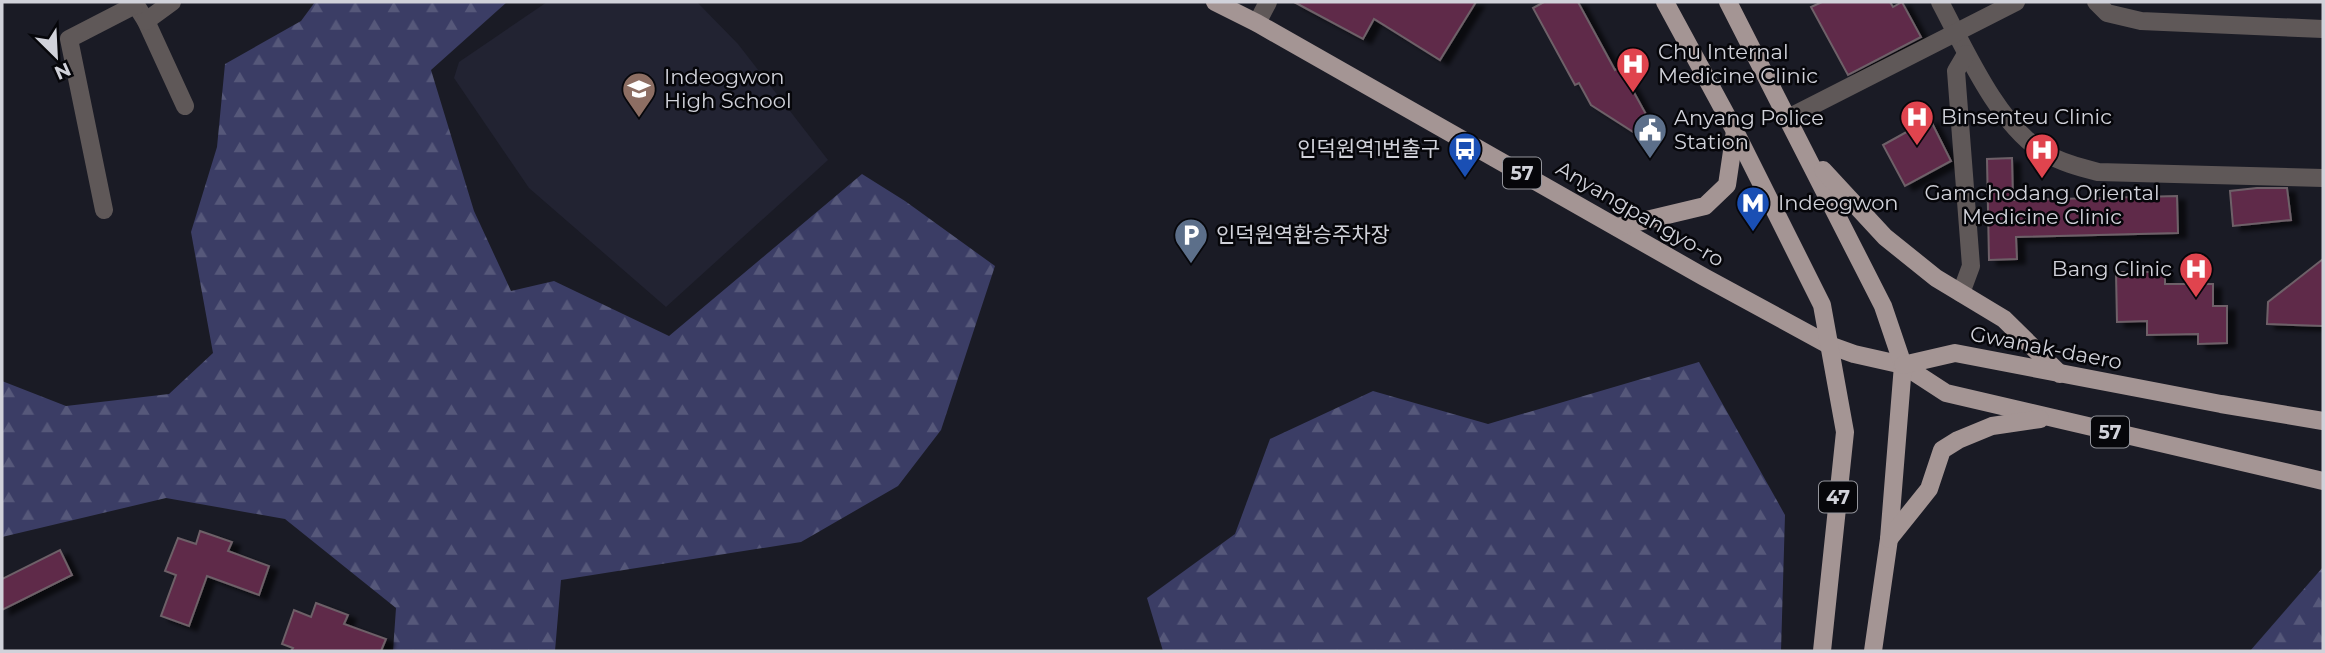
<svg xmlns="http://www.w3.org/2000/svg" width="2325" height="653" font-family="Montserrat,'Noto Sans KR',sans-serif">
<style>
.built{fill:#222332}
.forest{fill:url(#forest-firs)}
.building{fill:#5e2a4a;stroke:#6e6168;stroke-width:2;filter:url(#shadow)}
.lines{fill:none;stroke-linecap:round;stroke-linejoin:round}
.minor{stroke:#5f5858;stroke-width:18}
.major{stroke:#a49594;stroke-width:18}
.labels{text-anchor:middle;stroke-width:5;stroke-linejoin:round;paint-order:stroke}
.shield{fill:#06060a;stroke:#94959c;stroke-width:2}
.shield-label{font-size:19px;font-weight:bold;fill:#d1d2da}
.poi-label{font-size:21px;fill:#d1d2da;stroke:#06060a;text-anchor:start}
.street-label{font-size:21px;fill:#d1d2da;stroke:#06060a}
</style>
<defs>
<pattern id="forest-firs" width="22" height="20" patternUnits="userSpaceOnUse" patternTransform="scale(1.75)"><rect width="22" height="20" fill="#3b3d65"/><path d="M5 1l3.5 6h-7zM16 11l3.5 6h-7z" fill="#56587a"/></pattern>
<filter id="shadow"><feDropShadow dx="8" dy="4.5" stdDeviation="2" flood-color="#0009"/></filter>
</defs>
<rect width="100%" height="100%" fill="#1a1b25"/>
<path class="built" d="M547,2H697L738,44L828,160L666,307L529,188L454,78L459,62Z"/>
<g class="forest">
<path d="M315,2H507L431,70L474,211L511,291L554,281L669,336L862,174L905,201L995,266L941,430L898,486L801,542L561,580L555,651H393L396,608L285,519L166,498L2,537V381L66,406L169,394L213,353L191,232L217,147L225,64L301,21Z"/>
<path d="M1699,362L1785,515L1781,651H1163L1147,598L1235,534L1270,439L1373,391L1488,424Z"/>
<path d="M2323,567V651H2250Z"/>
</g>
<g class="building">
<path d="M1294,2H1476L1440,60L1374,19L1363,39Z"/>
<path d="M1544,2H1578L1615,70L1620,67L1653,127L1638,135L1591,105L1579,83L1575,85L1533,8Z"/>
<path d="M1822,2H1890L1893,7L1902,2L1921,37L1848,75L1811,7Z"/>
<path d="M1930,119L1951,161L1905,186L1883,145Z"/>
<path d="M2012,158L2013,200L2177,196L2178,233L2016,237L2017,259L1989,260L1987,159Z"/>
<path d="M2257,188H2287L2291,220L2233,226L2230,191Z"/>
<path d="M2323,259V326L2267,324L2268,302Z"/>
<path d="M2116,272H2165V284H2213V306H2227V343L2198,344V334L2147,335V321L2117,322Z"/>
<path d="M200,531L232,542L228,551L269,566L259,595L207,576L189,626L161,616L176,575L165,571L178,538L196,544Z"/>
<path d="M60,550L72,575L2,610V579Z"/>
<path d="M316,603L348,615L344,624L386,639L381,651H291L293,648L282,644L294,610L311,617Z"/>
</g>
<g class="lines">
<g class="minor">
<path d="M134,2L146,21L185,106"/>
<path d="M1940,2C1965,49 1997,123 2043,152C2060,162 2079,167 2098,172L2323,178"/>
<path d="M2096,2L2107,13L2141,21L2323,29"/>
<path d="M146,21L172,2"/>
<path d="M1257,23L1268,2"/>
<path d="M1788,118L2016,2"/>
<path d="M104,210L69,39L135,5"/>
<path d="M1961,293L1971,266L1956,71L1966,54"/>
</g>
<g class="major">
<path d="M1215,2L1257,23L1704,277L1829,345L1854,354L1903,365L1946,393L2323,481"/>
<path d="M1665,2L1735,131L1822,305L1845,432L1822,651"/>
<path d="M1728,2L1883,306L1903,365L1889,539L1873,651"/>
<path d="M1823,170L1885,237L1936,278L2004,319L2060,374"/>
<path d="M1617,227L1705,206L1727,185L1735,131"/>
<path d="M1903,365L1955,353L2221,404L2323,421"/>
<path d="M1889,539L1929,489L1942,450L1958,440L1992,426L2040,419"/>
</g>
</g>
<defs>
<g id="hospital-pin" transform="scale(1.75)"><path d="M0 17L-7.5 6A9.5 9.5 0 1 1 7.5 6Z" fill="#e0444e" stroke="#06060a"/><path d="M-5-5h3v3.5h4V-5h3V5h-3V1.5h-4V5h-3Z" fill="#fff"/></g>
<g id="school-pin" transform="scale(1.75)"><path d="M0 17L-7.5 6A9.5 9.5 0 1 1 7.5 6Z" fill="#8d6e63" stroke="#06060a"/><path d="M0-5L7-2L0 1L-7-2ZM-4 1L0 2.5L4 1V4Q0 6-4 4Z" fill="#fff"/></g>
<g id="civic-pin" transform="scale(1.75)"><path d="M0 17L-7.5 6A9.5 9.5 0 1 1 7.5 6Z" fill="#5c6f8a" stroke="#06060a"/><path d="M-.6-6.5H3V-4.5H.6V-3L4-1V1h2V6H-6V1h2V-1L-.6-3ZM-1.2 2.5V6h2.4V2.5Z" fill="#fff"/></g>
<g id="bus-pin" transform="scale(1.75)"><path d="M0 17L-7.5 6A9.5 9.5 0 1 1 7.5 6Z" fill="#1a4fb4" stroke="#06060a"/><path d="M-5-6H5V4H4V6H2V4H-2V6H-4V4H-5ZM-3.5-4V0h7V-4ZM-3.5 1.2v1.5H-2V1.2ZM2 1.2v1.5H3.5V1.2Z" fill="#fff"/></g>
<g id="metro-pin" transform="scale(1.75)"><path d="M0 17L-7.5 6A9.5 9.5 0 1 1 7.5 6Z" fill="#1a4fb4" stroke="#06060a"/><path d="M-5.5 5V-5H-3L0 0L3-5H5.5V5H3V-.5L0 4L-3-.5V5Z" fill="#fff"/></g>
<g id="parking-pin" transform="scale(1.75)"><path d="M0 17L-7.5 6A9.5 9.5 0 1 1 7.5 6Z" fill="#5c6f8a" stroke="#06060a"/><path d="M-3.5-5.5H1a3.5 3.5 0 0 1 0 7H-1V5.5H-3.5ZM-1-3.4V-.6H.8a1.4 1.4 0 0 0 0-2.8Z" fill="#fff"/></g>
</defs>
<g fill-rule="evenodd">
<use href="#hospital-pin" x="1633" y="64"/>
<use href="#school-pin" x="639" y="89"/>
<use href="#hospital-pin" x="1917" y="117"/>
<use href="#civic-pin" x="1650" y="130"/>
<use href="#bus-pin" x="1465" y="149"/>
<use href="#hospital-pin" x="2042" y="150"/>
<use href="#metro-pin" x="1753" y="203"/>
<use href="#parking-pin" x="1191" y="235"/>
<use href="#hospital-pin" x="2196" y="269"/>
</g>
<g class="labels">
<g class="shield">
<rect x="1503" y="157.5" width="38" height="31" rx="5"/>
<rect x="2091" y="416.5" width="38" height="31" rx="5"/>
<rect x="1819" y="481.5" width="38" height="31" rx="5"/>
</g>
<g class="shield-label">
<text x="1522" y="180">57</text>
<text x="2110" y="439">57</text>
<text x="1838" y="504">47</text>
</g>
<g class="poi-label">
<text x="1658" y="59">Chu Internal<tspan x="1658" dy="24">Medicine Clinic</tspan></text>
<text x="664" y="84">Indeogwon<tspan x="664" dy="24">High School</tspan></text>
<text x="1941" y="124">Binsenteu Clinic</text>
<text x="1674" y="125">Anyang Police<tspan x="1674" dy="24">Station</tspan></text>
<text x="1440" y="156" text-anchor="end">인덕원역1번출구</text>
<text x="2042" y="200" text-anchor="middle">Gamchodang Oriental<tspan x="2042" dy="24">Medicine Clinic</tspan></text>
<text x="1778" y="210">Indeogwon</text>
<text x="1216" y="242">인덕원역환승주차장</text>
<text x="2172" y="276" text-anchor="end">Bang Clinic</text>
</g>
<g class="street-label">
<text transform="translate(1640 214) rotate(30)" y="7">Anyangpangyo-ro</text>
<text transform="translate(2046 348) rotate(11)" y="7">Gwanak-daero</text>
</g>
</g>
<rect width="2325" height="653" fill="none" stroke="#d1d2da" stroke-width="7"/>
<g transform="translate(56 56) rotate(156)" stroke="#06060a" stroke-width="5" paint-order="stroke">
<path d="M0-5L12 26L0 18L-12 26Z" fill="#d1d2da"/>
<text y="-10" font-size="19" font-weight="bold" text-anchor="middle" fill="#d1d2da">N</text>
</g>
</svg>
